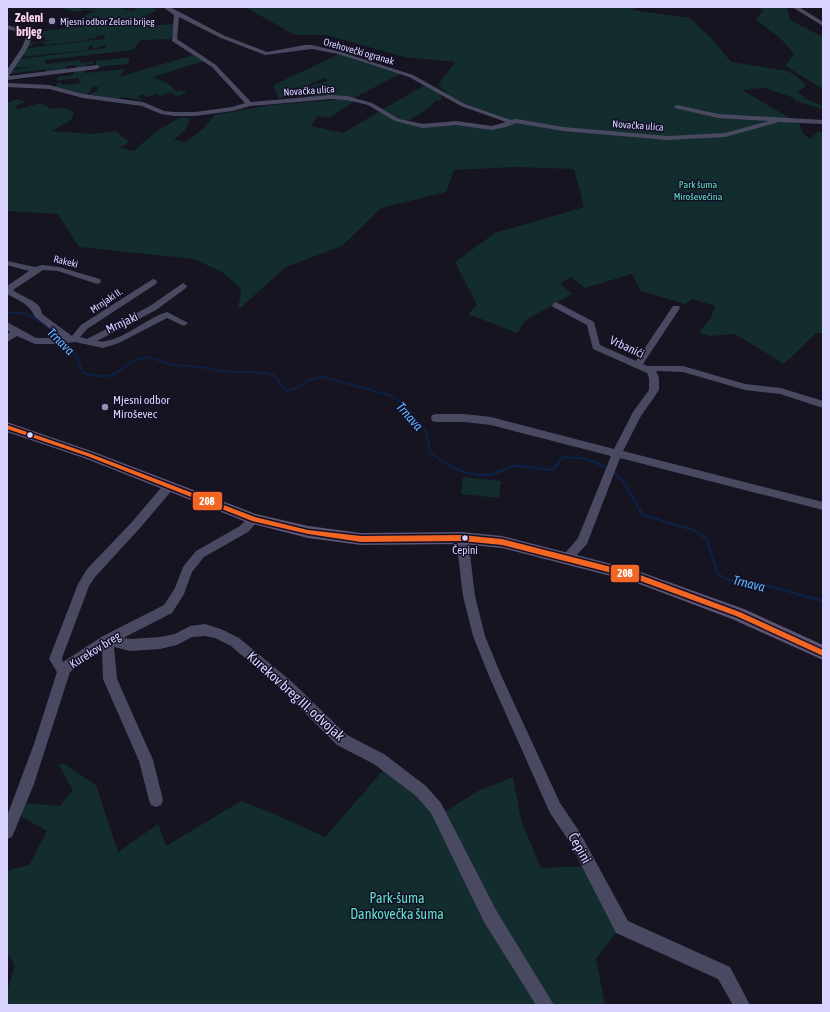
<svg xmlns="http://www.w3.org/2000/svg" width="830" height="1012" font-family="'Asap Condensed',sans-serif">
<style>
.green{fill:#132c2d}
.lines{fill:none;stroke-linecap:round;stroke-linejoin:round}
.stream-far1{stroke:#0d2144;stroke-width:2}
.stream{stroke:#0d2144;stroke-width:2.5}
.minor{fill:#4a4962;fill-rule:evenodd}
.major{fill:#5e5373;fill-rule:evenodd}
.bus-1-casing{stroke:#130f26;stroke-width:3}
.bus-1{fill:#f26522;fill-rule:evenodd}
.poi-dot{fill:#9591b1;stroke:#130f26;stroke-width:1.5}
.bus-dot{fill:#d9d4ff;stroke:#130f26;stroke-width:1.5}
.labels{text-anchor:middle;stroke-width:3;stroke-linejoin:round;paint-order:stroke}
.far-poi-label{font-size:10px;fill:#d9d4ff;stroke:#130f26;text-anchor:start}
.far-street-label{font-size:10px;fill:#d9d4ff;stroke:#130f26}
.far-park-label{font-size:10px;fill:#5fe0c0;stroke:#130f26}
.bus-label{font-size:11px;fill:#d9d4ff;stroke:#130f26}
.far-quarter-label{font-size:12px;font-weight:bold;fill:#ffd6f0;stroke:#130f26}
.street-label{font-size:12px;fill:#d9d4ff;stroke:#130f26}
.poi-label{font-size:12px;fill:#d9d4ff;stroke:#130f26;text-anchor:start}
.water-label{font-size:13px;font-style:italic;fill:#62b6ff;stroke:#130f26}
.near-street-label{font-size:14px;fill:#d9d4ff;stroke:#130f26}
.near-park-label{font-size:14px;fill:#5fe0c0;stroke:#130f26}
.line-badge{stroke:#130f26;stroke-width:1.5}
.badge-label{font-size:11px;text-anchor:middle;font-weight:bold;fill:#fff}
</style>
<rect width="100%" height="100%" fill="#161421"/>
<g class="green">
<path d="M68,7L85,9L115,7L132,11L140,7H155L153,8L156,10L137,18L163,7L143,17L146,22L144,26L174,24L171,39L141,40L133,50L45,60L46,64L80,60L81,63L93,61V64L85,65V68L77,69L76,65L66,66V70L46,73V69L9,74L12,70L39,66L14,68L20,59L106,48V45L93,49L92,45L89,46L88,50L21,57L25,49L29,48L104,39L105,35L96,36V39L89,38V40L45,45L44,42L36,43L28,47L30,43L55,40H46L45,37L33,38L35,36H32L31,33L108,22H104L97,16L95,17L96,18L90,20L91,23L89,24L83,19L87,18L83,16L96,11L84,10L77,12L63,9Z"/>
<path d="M245,7H640L632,10L690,18L714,41L731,62L788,71L799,78L806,86L798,92L806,99L823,106V109L795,101L794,98L765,88L742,90L800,124L802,133L810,139L819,131L823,133V333H816L784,364L735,334L709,336L699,332L711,318L715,306L692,299L685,304L641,291L632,274L585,288L571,277L560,283L572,294L526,320L517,333L468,314L477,305L455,262L495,233L584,207L574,169L517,167L454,170L446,192L381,208L342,246L286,267L238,310L241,289L222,272L194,259L79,247L58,214L7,211V103L16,99L26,102L15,106L18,109L41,103L51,109L63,108L74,112L72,119L52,131L92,134L116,131L129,142L120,148L134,151L155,132L181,117L190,119L185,130L174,140L186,142L203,129L215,115L271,105L334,100L342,97H307L326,87L322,85L318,87L320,88L298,98L297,93L317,83L319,84L328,80L324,78L302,88L298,87L295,89L298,90L279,99L274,87V85L339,54L363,61L361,62L362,63L365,61L402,73L352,99L355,101L329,118L317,116L311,126L343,133L423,86L435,88L441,94V100L435,101L429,108L407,122L500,128L506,120C484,109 455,104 438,85L455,62L404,57L326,35H295Z"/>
<path d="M757,7L787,8L790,20L823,37V89L785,66L794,54L780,38L756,20L763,10Z"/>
<path d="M193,55L204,61L153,77L167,83L176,91L181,90L187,93L177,96L170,92L160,96L156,94L148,97L142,94L137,97L143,99L142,100L122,97L118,99L90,95L93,92H96L99,87H93L87,95L55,88L57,83H61L62,85L80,83L78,78L57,81L58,77L73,75L74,72H77V70L85,71V73L124,69L119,77Z"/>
<path d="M130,57L128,64L96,67V61Z"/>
<path d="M463,477L501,481L499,498L461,494Z"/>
<path d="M63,763L96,785L118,852L158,824L166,846L241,801L272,813L325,837L385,768L438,816L478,791L513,777L521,820L541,868L586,866L618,930L596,959L605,1005H7V991L15,965L7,952V871L29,865L47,831L20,816L24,803L60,806L68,795L73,791L59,765Z"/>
</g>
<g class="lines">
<g class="stream-far1">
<path d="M7,312L27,314L48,327"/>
<path d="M52,330L61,338L67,349L76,356L83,373L95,376H108L116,373L135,360L148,357L173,365L201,367L219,371L267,373L275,376L286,391L294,389L309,380L323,377L389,395L402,403L423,427L427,434L430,452L442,461"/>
<path d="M559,461L562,457L580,458L593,461"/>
</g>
<g class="stream">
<path d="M441,460C454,470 476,478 493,474C500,472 506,468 513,466C523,465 540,469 550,470L554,469L560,460"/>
<path d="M589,460L608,468"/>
<path d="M612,471L623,481L643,515L693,530L700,534L707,540L717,572L722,577L732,581L753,582L823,601"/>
</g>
<g class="minor">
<path d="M163,7H170L225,36L267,52L305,45H312L341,52L413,75L465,104L511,120L516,119L563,127L668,136L725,133L769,121L718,118L675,108L674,107L677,105L718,114L823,120V124L779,122L725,137L668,140L563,131L516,123L506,127L492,130L456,125L423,128L395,121L368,105L347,100L331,99L250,106L233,111L195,116H174L161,114L142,106L83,98L49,89L7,87V83L49,85L83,94L143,102L164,111L174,112H195L232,107L245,103L212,67L172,41L174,15ZM179,17L221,38L265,55L312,49L338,54L376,66L409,77L461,106L506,122L492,126L456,121L423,124L399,119L372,103L347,96L331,95L251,102L216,65L177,39Z"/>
<path d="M792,7H799L823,22V26Z"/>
<path d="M7,25L31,32L33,36L27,49L9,76L97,65L100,67L97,69L7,80V70L21,49L27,36V34L7,29Z"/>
<path d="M7,261L35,267L42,265L59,267L100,279L101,281L100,283L97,284L58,271L43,270L13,290C21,297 42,301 42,314L72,336L81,325L153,279L156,280L157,282L156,284L87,329L80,337L87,339L150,306L183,283L187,286L186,288L156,310L97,341C118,345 146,318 167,312L188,323L184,326L167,318L119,343L103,348L75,342L59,344H35L17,336L7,342V334L10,332L7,329V322L36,338H62L35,317C29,304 20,301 7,294V286L29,271L7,265Z"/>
<path d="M556,302L594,322L600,345L636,361L673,306H679L680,308L643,364L647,366H683L745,384L781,388L823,401V408L780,394L745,390L683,372L656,371L659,378V390L641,416L623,451L823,502V510L620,458L587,544L571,561L567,563L563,561L561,558L578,538L611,456L491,425L464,422H436L432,421L431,418L432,415L436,414H464L491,417L614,449L633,412L649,390V378L647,373L593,349L587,325L553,307L552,305Z"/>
<path d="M169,482L173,483L174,486L173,489L140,528L95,577L89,586L62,658L63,662L103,636L164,605L175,588L183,567L196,551L240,526L250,516L254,515L258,516L260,519L248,532L204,557L192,572L184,594L172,613L123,638L130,639L160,637L175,634L190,626L205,624L221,629L239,638L291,681L347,735L384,754L426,786L441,803L496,910L554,1005H536L484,922L431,813L416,796L374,764L337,745L281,689L231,646L215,638L205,636L192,637L177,645L160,649L130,651L114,647L117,679L153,760L163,800L161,805L156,807L151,805L149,800L139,761L103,679L102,650L81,663L70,672L34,784L12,837L7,839V816L34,744L57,672L49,659L78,584L87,569L132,522L165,483Z"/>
<path d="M462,533L466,535L468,538L475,596L485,636L501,675L560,803L579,831L628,921L730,967L750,1005H733L718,979L616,933L569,841L550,813L489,676L473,636L463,596L456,538L458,535Z"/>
</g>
<path class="major" d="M7,422L94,452L256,514L308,526L361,533L462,532L502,536L635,570L744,609L823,645V660L732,619L634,582L502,548L462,544L361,545L308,538L249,523L84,458L7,432Z"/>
<g class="bus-1-casing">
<path id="bus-1" d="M7,425L91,454L255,517L308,530L361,536L462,535L502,539L635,573L740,612L823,650V656L736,616L635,579L502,545L462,541L361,542L308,534L252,521L87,456L7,429Z"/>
</g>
<use href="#bus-1" class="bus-1"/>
</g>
<g class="poi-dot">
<circle cx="52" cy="21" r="4"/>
<circle cx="105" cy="407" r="4"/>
</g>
<g class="bus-dot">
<circle cx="30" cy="435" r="3.5"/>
<circle cx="465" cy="538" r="3.5"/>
</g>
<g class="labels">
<g class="far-poi-label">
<text x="60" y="25">Mjesni odbor Zeleni brijeg</text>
</g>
<g class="far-street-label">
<text transform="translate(359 51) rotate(16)" y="4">Orehovečki ogranak</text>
<text transform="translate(309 90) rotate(-4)" y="4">Novačka ulica</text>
<text transform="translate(638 125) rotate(4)" y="4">Novačka ulica</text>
<text transform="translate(66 261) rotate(14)" y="4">Rakeki</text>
<text transform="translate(106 300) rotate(-34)" y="4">Mrnjaki II.</text>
</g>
<g class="far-park-label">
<text x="698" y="188">Park šuma<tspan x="698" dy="12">Miroševečina</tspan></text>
</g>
<g class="bus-label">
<text x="465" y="554">Čepini</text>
</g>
<g class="far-quarter-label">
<text x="29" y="22">Zeleni<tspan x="29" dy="14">brijeg</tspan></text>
</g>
<g class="street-label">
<text transform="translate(122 323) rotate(-25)" y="4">Mrnjaki</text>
<text transform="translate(627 347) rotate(25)" y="4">Vrbanići</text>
<text transform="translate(95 650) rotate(-32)" y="4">Kurekov breg</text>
</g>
<g class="poi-label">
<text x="113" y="404">Mjesni odbor<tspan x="113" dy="14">Miroševec</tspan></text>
</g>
<g class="water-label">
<text transform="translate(61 341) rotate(44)" y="5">Trnava</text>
<text transform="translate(410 416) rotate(49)" y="5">Trnava</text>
<text transform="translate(749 583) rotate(14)" y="5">Trnava</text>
</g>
<g class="near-street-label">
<text transform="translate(296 696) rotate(42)" y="5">Kurekov breg III. odvojak</text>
<text transform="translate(580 848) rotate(61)" y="5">Čepini</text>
</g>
<g class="near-park-label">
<text x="397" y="903">Park-šuma<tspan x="397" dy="16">Dankovečka šuma</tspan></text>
</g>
</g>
<g class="line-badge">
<rect x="192" y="491" width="31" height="20" rx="4" fill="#f26522"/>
<rect x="610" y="564" width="30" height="19" rx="4" fill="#f26522"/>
</g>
<g class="badge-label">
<text x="207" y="505">208</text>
<text x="625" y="577">208</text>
</g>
<rect width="830" height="1012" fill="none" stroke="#d9d4ff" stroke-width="16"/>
</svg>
